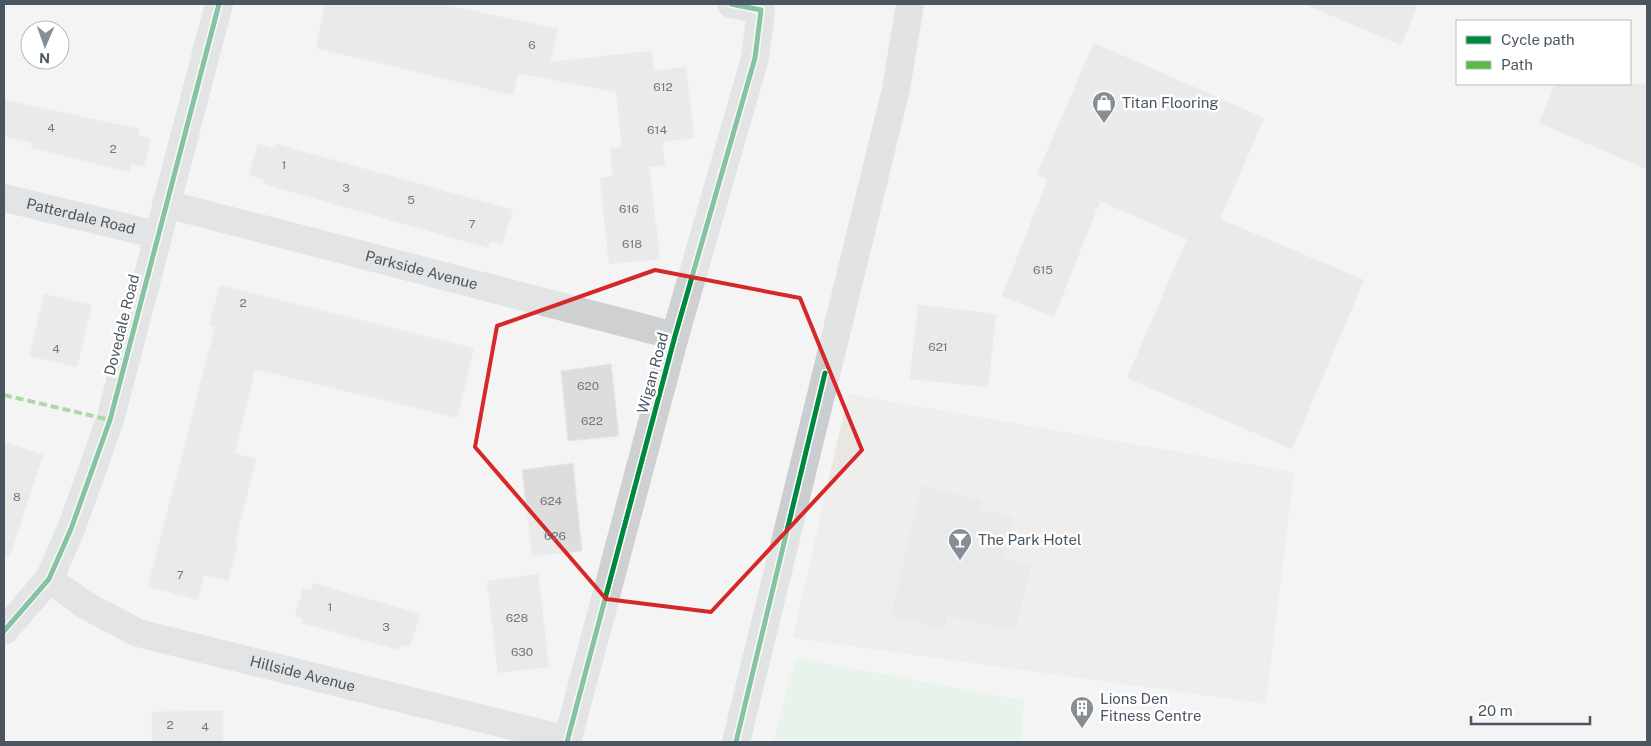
<svg xmlns="http://www.w3.org/2000/svg" width="1651" height="746" font-family="'Public Sans',sans-serif">
<style>
.commercial{fill:#e8e7e3}
.green{fill:#d9f2e3}
.building{fill:#ddddde;stroke:#e5e6e7}
.lines{fill:none;stroke-linecap:round;stroke-linejoin:round}
.street{stroke:#ced0d2;stroke-width:28}
.primary{stroke:#caced1;stroke-width:28}
.quiet{stroke:#58b947;stroke-width:4;stroke-dasharray:8 4;stroke-linecap:butt}
.cycleway-casing{stroke:#fff;stroke-width:8}
.cycleway{stroke:#00873e;stroke-width:5}
.marked{fill:none;stroke:#d62828;stroke-width:4;stroke-linejoin:round}
.labels{text-anchor:middle;stroke-width:5;stroke-linejoin:round;paint-order:stroke}
.number-label{font-size:12px;fill:#707881}
.poi-label{font-size:15px;fill:#4a5661;stroke:#fff;text-anchor:start}
.street-label{font-size:15px;fill:#4a5661;stroke:#fff}
</style>
<rect width="100%" height="100%" fill="#f4f4f4"/>
<path class="commercial" d="M848,394L1294,472L1266,704L793,638Z"/>
<path class="green" d="M796,658L1024,700L1021,742H773Z"/>
<g class="building">
<path d="M325,4H442L558,29L550,62L651,51L654,71L686,67L694,138L662,142L665,165L649,167L660,259L609,264L600,178L613,176L610,148L622,147L616,92L518,73L513,95L316,48Z"/>
<path d="M1304,4H1418L1401,45Z"/>
<path d="M1094,43L1264,118L1220,219L1364,280L1292,449L1127,378L1187,239L1100,201L1054,317L1002,296L1048,179L1037,174Z"/>
<path d="M1555,84H1647V169L1539,123Z"/>
<path d="M4,100L139,129V136L151,138L144,167L131,164L129,172L31,148L32,143L4,136Z"/>
<path d="M258,144L275,149L276,144L513,210L502,245L490,241L488,248L264,184L265,180L249,175Z"/>
<path d="M220,285L474,348L457,418L255,369L235,454L256,459L235,542H238L228,581L204,575L198,600L148,587L215,327L209,326Z"/>
<path d="M44,294L92,305L77,367L29,356Z"/>
<path d="M918,305L996,314L988,387L910,379Z"/>
<path d="M611,364L619,436L568,441L561,371Z"/>
<path d="M4,442L43,455L10,556L4,555Z"/>
<path d="M573,463L582,551L532,556L522,470Z"/>
<path d="M922,485L981,500L979,509L1013,517L1003,558L1032,565L1015,632L948,616L944,630L890,616Z"/>
<path d="M538,574L549,667L498,673L487,581Z"/>
<path d="M313,583L420,614L410,647L401,645L399,650L302,623L303,619L295,616L303,588L312,590Z"/>
<path d="M188,711H223V742H152V712Z"/>
</g>
<g class="lines">
<g class="street">
<path id="s1" d="M4,198L158,235"/>
<path id="s2" d="M166,204L675,336"/>
<path id="s3" d="M49,579L85,605L138,633L568,740"/>
<path d="M4,631L49,579L71,529L110,420L219,4"/>
<path d="M567,742L675,336L755,58L761,10L731,4"/>
</g>
<path class="primary" d="M736,742L896,89L910,4"/>
<path class="quiet" d="M4,395L110,420"/>
<g class="cycleway-casing">
<g id="cycleway">
<path d="M4,631L49,579L71,529L110,420L219,4"/>
<path d="M567,742L675,336L755,58L761,10L731,4"/>
<path d="M736,742L825,373"/>
</g>
</g>
<use href="#cycleway" class="cycleway"/>
</g>
<path d="M0 0H1651V746H0ZM655,270L800,298L862,450L711,612L606,599L475,447L497,326Z" fill="#f4f4f4" fill-opacity=".55" fill-rule="evenodd"/>
<path class="marked" d="M655,270L800,298L862,450L711,612L606,599L475,447L497,326Z"/>
<defs>
<g id="shop-pin" transform="scale(1.25)"><path d="M0 17L-7.5 6A9.5 9.5 0 1 1 7.5 6Z" fill="#868d94" stroke="#fff"/><path d="M-5-2.5h2.3a2.7 3.5 0 0 1 5.4 0H5L5.5 6h-11ZM-1.5-2.5h3a1.5 2.3 0 0 0-3 0Z" fill="#fff"/></g>
<g id="bar-pin" transform="scale(1.25)"><path d="M0 17L-7.5 6A9.5 9.5 0 1 1 7.5 6Z" fill="#868d94" stroke="#fff"/><path d="M-6-5H6L.8 .8V4.5H3.5V6h-7V4.5H-.8V.8Z" fill="#fff"/></g>
<g id="building-pin" transform="scale(1.25)"><path d="M0 17L-7.5 6A9.5 9.5 0 1 1 7.5 6Z" fill="#868d94" stroke="#fff"/><path d="M-4-6H4V6H1V3H-1V6H-4ZM-2.5-4.3h1.7v1.8h-1.7ZM.8-4.3h1.7v1.8H.8ZM-2.5-1h1.7V.8h-1.7ZM.8-1h1.7V.8H.8Z" fill="#fff"/></g>
</defs>
<g fill-rule="evenodd">
<use href="#shop-pin" x="1104" y="103"/>
<use href="#bar-pin" x="960" y="540"/>
<use href="#building-pin" x="1082" y="708"/>
</g>
<g class="labels">
<g class="number-label">
<text x="532" y="49">6</text>
<text x="663" y="91">612</text>
<text x="51" y="132">4</text>
<text x="657" y="134">614</text>
<text x="113" y="153">2</text>
<text x="284" y="169">1</text>
<text x="346" y="192">3</text>
<text x="411" y="204">5</text>
<text x="629" y="213">616</text>
<text x="472" y="228">7</text>
<text x="632" y="248">618</text>
<text x="1043" y="274">615</text>
<text x="243" y="307">2</text>
<text x="938" y="351">621</text>
<text x="56" y="353">4</text>
<text x="588" y="390">620</text>
<text x="592" y="425">622</text>
<text x="17" y="501">8</text>
<text x="551" y="505">624</text>
<text x="555" y="540">626</text>
<text x="180" y="579">7</text>
<text x="330" y="611">1</text>
<text x="517" y="622">628</text>
<text x="386" y="631">3</text>
<text x="522" y="656">630</text>
<text x="170" y="729">2</text>
<text x="205" y="731">4</text>
</g>
<g class="poi-label">
<text x="1122" y="108">Titan Flooring</text>
<text x="978" y="545">The Park Hotel</text>
<text x="1100" y="704">Lions Den<tspan x="1100" dy="17">Fitness Centre</tspan></text>
</g>
<g class="street-label">
<text dy="5" stroke="none"><textPath href="#s1" startOffset="79">Patterdale Road</textPath></text>
<text dy="5" stroke="none"><textPath href="#s2" startOffset="264">Parkside Avenue</textPath></text>
<text transform="translate(122 325) rotate(-76)" y="5">Dovedale Road</text>
<text transform="translate(653 373) rotate(-75)" y="5">Wigan Road</text>
<text dy="5" stroke="none"><textPath href="#s3" startOffset="274">Hillside Avenue</textPath></text>
</g>
</g>
<rect width="1651" height="746" fill="none" stroke="#4a5661" stroke-width="10"/>
<rect x="1456" y="20" width="175" height="65" fill="#ffffff" stroke="#b7bbc0"/>
<rect x="1466" y="36" width="25" height="8" fill="#00873e" stroke="#b7bbc0"/>
<text x="1501" y="45" font-size="15" fill="#4a5661">Cycle path</text>
<rect x="1466" y="61" width="25" height="8" fill="#58b947" stroke="#b7bbc0"/>
<text x="1501" y="70" font-size="15" fill="#4a5661">Path</text>
<g transform="translate(45 45) rotate(182)"><circle r="24" fill="#ffffff" stroke="#b7bbc0"/>
<path d="M0-4L9 19L0 12L-9 19Z" fill="#868d94"/>
<text y="-8" font-size="14" font-weight="bold" text-anchor="middle" fill="#4a5661">N</text>
</g>
<path d="M1471 716v8h119v-8" fill="none" stroke="#4a5661" stroke-width="2.5"/>
<text x="1478" y="716" font-size="15" fill="#4a5661" stroke="#ffffff" stroke-width="4" paint-order="stroke">20 m</text>
</svg>
